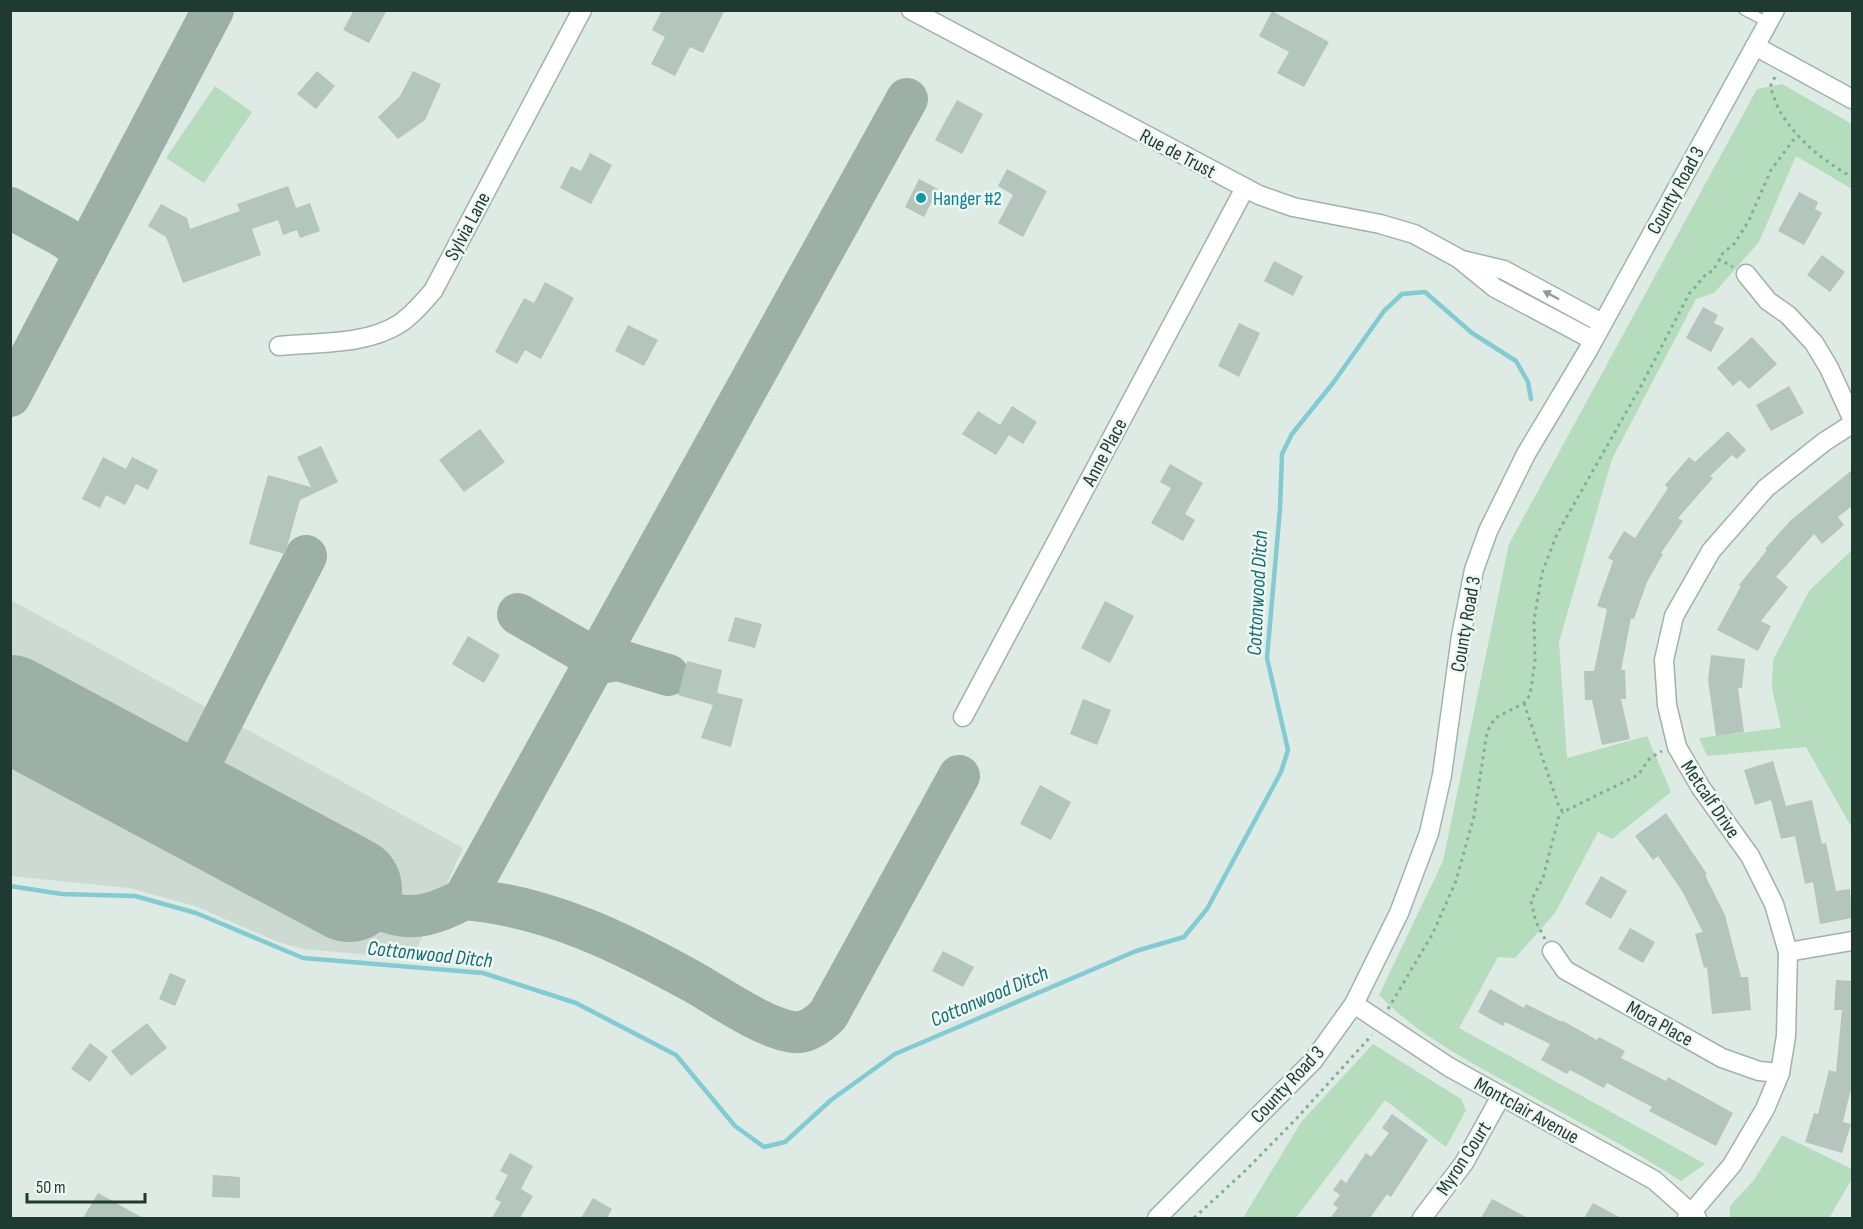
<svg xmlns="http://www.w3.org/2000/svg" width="1863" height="1229" font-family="'Sofia Sans Condensed',sans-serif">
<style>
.built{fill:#ccdad2}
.green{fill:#b5dcbd}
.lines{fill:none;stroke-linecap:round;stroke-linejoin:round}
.stream{stroke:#83cbd2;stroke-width:4.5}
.taxiway{stroke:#9cb0a8;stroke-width:42}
.runway{stroke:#9cb0a8;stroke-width:106}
.building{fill:#b3c5bc}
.lane-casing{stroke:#a1b2ab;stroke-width:12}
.street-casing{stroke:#a1b2ab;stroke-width:21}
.secondary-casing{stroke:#9db6ab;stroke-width:21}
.path{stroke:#7daf9b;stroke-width:3;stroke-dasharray:3 4.5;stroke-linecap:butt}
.lane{stroke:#fff;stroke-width:9}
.street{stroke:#fff;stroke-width:18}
.secondary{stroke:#fff;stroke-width:18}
.oneway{fill:#8f9c98}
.culture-dot{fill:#0f9aa8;stroke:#eef7f2;stroke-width:2}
.labels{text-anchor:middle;stroke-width:5;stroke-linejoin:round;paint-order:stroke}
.street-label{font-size:20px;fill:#1f3a31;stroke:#eef7f2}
.culture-label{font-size:20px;fill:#0d838f;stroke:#eef7f2;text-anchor:start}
.water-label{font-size:21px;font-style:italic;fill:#186e77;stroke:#eef7f2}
</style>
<rect width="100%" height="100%" fill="#deeae4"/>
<path class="built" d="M11,600L463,848L412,959L304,949L278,942L195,906L129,888L11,876Z"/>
<g class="green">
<path d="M1782,84L1852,124V189L1796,156L1759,242L1714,293L1696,299L1612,459L1559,642L1567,758L1647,736L1671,792L1612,839L1598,832L1555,913L1515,958L1498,957L1459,1028L1705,1164L1681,1181C1625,1145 1565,1115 1506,1082C1461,1057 1416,1033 1379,995L1443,861L1509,544L1757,89Z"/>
<path d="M215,86L252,112L204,183L166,158Z"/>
<path d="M1852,550V549V828L1806,747L1707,756L1699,738L1781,728L1772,688L1773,660L1809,591Z"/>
<path d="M1373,1044L1461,1099L1466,1110L1446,1147L1385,1100L1296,1218H1243L1302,1121Z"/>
<path d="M1782,1135L1852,1169V1179L1829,1218H1730V1206L1754,1180Z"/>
</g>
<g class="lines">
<path class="stream" d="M10,886L62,894L135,896L196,913L303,958L483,973L576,1003L676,1055L735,1126L764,1147L785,1142L831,1100L895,1054L1136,951L1184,937L1207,909L1281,772L1288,750L1267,658L1280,509L1282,454L1292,434L1333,383L1384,311L1402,294L1425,292L1472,333L1516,361L1528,382L1531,399"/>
<g class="taxiway">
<path d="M10,208L62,236L86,252"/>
<path d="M10,396L213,10"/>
<path d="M518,614L596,659"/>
<path d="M593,664L618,660L668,675"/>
<path d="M182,799L306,556"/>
<path d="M349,889C360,896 372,906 385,911C413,923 440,912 464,899L907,99"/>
<path d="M464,899C548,906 623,943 695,983C721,998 764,1028 793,1032C807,1034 819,1024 828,1015L959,776"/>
</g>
<path class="runway" d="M10,708L349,889"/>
</g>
<g class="building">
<path d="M354,10H387L369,43L343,30Z"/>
<path d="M662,10H725L703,53L690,47L675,76L651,64L665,37L652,30Z"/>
<path d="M1272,11L1329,42L1304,87L1277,73L1289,52L1259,36Z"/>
<path d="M317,71L335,86L316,109L297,94Z"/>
<path d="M413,71L441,84L425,120L398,139L378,117L400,96Z"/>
<path d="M957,100L983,114L962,154L935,140Z"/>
<path d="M590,153L612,165L591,204L560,188L571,166L581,171Z"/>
<path d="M1007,169L1047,191L1023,237L998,223L1013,195L998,186Z"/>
<path d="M919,179L938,189L924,217L905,207Z"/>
<path d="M288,186L296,208L310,203L320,231L300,238L297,230L283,235L278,220L252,229L261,255L183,283L166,237L148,226L161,204L187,218L190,229L240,211L237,204Z"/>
<path d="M1799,192L1818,202L1815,209L1822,213L1804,245L1778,231Z"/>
<path d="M1822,255L1845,272L1830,292L1807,275Z"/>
<path d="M1274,261L1303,276L1293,296L1264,281Z"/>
<path d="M545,282L574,298L541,359L525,350L517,364L495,352L524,298L534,303Z"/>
<path d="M1703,307L1718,315L1714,323L1724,328L1711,352L1686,338Z"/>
<path d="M1239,323L1260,333L1239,377L1218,366Z"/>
<path d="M628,325L658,340L644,366L615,351Z"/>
<path d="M1752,337L1777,364L1749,389L1740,380L1733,386L1717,368Z"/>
<path d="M1789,386L1804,413L1771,431L1756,405Z"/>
<path d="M1012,406L1037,422L1023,444L1009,435L996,455L962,434L978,411L1000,425Z"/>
<path d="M480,429L505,462L464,492L439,460Z"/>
<path d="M1728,431L1746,450L1737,459L1732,455L1710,476L1713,478L1678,518L1683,521L1661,553L1663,554L1647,582L1634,619L1631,618L1621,670H1625L1626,699H1621L1630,739L1602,745L1592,700H1585L1584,671H1594L1607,609L1597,606L1613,561L1608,558L1624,531L1635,538L1668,488L1665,485L1689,457L1695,462Z"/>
<path d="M321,446L338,482L300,500L285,554L249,544L268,475L311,487L297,457Z"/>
<path d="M103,457L126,469L132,457L158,470L148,490L136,484L125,505L106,495L100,508L82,499Z"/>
<path d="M1170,464L1203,483L1185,514L1195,520L1183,541L1151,523L1171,488L1160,482Z"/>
<path d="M1852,470V506L1838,517L1844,525L1822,544L1814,534L1776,577L1788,587L1761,621L1771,626L1758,651L1717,630L1741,586L1739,585L1767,550L1765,549L1791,520Z"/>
<path d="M1105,601L1134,616L1110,663L1081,648Z"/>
<path d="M735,617L762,624L755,648L728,641Z"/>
<path d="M468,636L500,655L484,683L452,664Z"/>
<path d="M1711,655L1745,659L1742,688H1738L1744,732L1716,736L1708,680Z"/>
<path d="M687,661L722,670L717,693L743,699L731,747L701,738L713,705L678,695Z"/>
<path d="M1083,699L1111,710L1097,745L1070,734Z"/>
<path d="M1773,761L1786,806L1812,800L1822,844L1826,843L1836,891L1850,889L1852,918L1820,924L1813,882L1805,884L1795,836L1781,839L1771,800L1755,805L1744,770Z"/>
<path d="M1040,785L1071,802L1051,840L1020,824Z"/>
<path d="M1666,813L1707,874L1705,875L1725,915L1741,977H1748L1751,1010L1712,1014L1707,967L1704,968L1695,934L1703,932L1682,891L1658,856L1653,860L1635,836Z"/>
<path d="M1601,876L1627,891L1611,919L1585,904Z"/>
<path d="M1630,928L1655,942L1643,963L1618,949Z"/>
<path d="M943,951L974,967L963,987L932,971Z"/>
<path d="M170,973L186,980L175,1006L159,999Z"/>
<path d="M1836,980L1852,981V1084L1843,1122L1851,1124L1842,1153L1805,1142L1814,1113L1818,1114L1829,1070L1836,1072L1842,1010H1834Z"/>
<path d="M1490,989L1524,1008L1526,1004L1562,1022L1563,1021L1597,1040L1599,1037L1625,1051L1621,1058L1666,1081L1668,1077L1733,1113L1716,1146L1649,1111L1652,1107L1607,1083L1604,1088L1570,1070L1567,1074L1541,1060L1550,1044L1505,1022L1503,1026L1478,1012Z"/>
<path d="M147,1023L167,1048L131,1076L111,1051Z"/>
<path d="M90,1043L108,1057L90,1082L71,1069Z"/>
<path d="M1392,1114L1428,1140L1391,1197L1387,1194L1370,1218H1330L1338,1208L1333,1204L1340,1195L1333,1190L1341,1179L1346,1183L1366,1153L1371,1157L1389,1133L1382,1128Z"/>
<path d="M510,1153L533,1166L521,1189L533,1196L520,1218H492L501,1202L495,1199L508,1175L500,1171Z"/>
<path d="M213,1175L240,1177V1198L212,1197Z"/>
<path d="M98,1193L143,1218H83Z"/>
<path d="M593,1198L612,1209L607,1218H581Z"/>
<path d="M1492,1199L1528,1218H1481Z"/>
<path d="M1593,1203L1621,1218H1584Z"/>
</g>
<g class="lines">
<g class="lane-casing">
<path id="lane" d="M1744,10L1769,23"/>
</g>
<g class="street-casing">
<g id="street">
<path d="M911,10L1259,195L1293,207L1380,224L1414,234L1458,258L1495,288L1593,340"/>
<path d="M1462,260L1504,270L1602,323"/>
<path d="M1746,274L1768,301L1788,315L1814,343L1829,368L1852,418"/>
<path d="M279,346C318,342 366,345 399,324C413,315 422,303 433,291L582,10"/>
<path d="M963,717L1245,188"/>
<path d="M1552,951L1565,970L1722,1058L1759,1071L1780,1073"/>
<path d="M1788,952L1852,941"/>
<path d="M1354,1004L1449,1067L1654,1180L1697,1218"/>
<path d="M1422,1218L1464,1163L1501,1096"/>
<path d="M1687,1218L1732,1165L1765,1109L1780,1073L1786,1036L1788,952L1774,904L1750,856L1701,788L1677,747L1667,705L1664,660L1674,616L1711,551L1766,488L1824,442L1852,424"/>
</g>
</g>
<g class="secondary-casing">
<g id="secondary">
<path d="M1755,46L1852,99"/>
<path d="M1157,1218L1313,1061L1354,1004L1399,913L1429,833L1442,775L1461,636L1474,570L1488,531L1526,454L1587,352L1775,10"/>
</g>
</g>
<g class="path">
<path d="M1775,77L1770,87C1774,95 1776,106 1781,113C1798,141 1825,162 1852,177"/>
<path d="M1718,259L1733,267"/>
<path d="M1524,703L1559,807L1563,812L1638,775L1650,758L1662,751"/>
<path d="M1545,939L1536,922L1531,901L1543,878L1559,816L1563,812"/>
<path d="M1388,1009L1433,933L1456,881L1474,816L1487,732L1495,718L1524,703L1530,695L1535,661L1534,620L1542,573L1557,534L1641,386L1689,294L1707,273L1713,271L1723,253L1735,243L1749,220L1771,170L1797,135"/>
<path d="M1194,1218L1245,1171L1296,1119L1372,1035"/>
</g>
<use href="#lane" class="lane"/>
<use href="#street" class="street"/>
<use href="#secondary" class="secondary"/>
</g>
<defs><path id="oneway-solid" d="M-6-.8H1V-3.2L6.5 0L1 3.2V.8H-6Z" transform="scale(1.5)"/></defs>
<use class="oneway" href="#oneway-solid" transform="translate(1551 295) rotate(-152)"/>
<circle class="culture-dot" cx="921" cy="198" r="6"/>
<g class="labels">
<g class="street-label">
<text transform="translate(1178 153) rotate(28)" y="7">Rue de Trust</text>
<text transform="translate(1675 190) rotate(-61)" y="7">County Road 3</text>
<text transform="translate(467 226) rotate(-62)" y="7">Sylvia Lane</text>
<text transform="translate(1104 452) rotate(-62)" y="7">Anne Place</text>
<text transform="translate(1465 624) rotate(-80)" y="7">County Road 3</text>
<text transform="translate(1711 799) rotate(56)" y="7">Metcalf Drive</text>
<text transform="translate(1660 1023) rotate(29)" y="7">Mora Place</text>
<text transform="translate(1287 1084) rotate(-47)" y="7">County Road 3</text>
<text transform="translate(1527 1110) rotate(29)" y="7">Montclair Avenue</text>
<text transform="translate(1463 1158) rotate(-57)" y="7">Myron Court</text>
</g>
<g class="culture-label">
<text x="933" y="205">Hanger #2</text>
</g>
<g class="water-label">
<text transform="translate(1257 593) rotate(-87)" y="7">Cottonwood Ditch</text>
<text transform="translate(430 954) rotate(6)" y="7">Cottonwood Ditch</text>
<text transform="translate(989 996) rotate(-23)" y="7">Cottonwood Ditch</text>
</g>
</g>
<rect width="1863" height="1229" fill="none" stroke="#1f3a31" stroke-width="24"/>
<path d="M27 1193v9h118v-9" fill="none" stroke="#1f3a31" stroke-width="3"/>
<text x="36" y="1193" font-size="18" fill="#1f3a31" stroke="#eef7f2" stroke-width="4.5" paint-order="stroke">50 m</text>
</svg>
